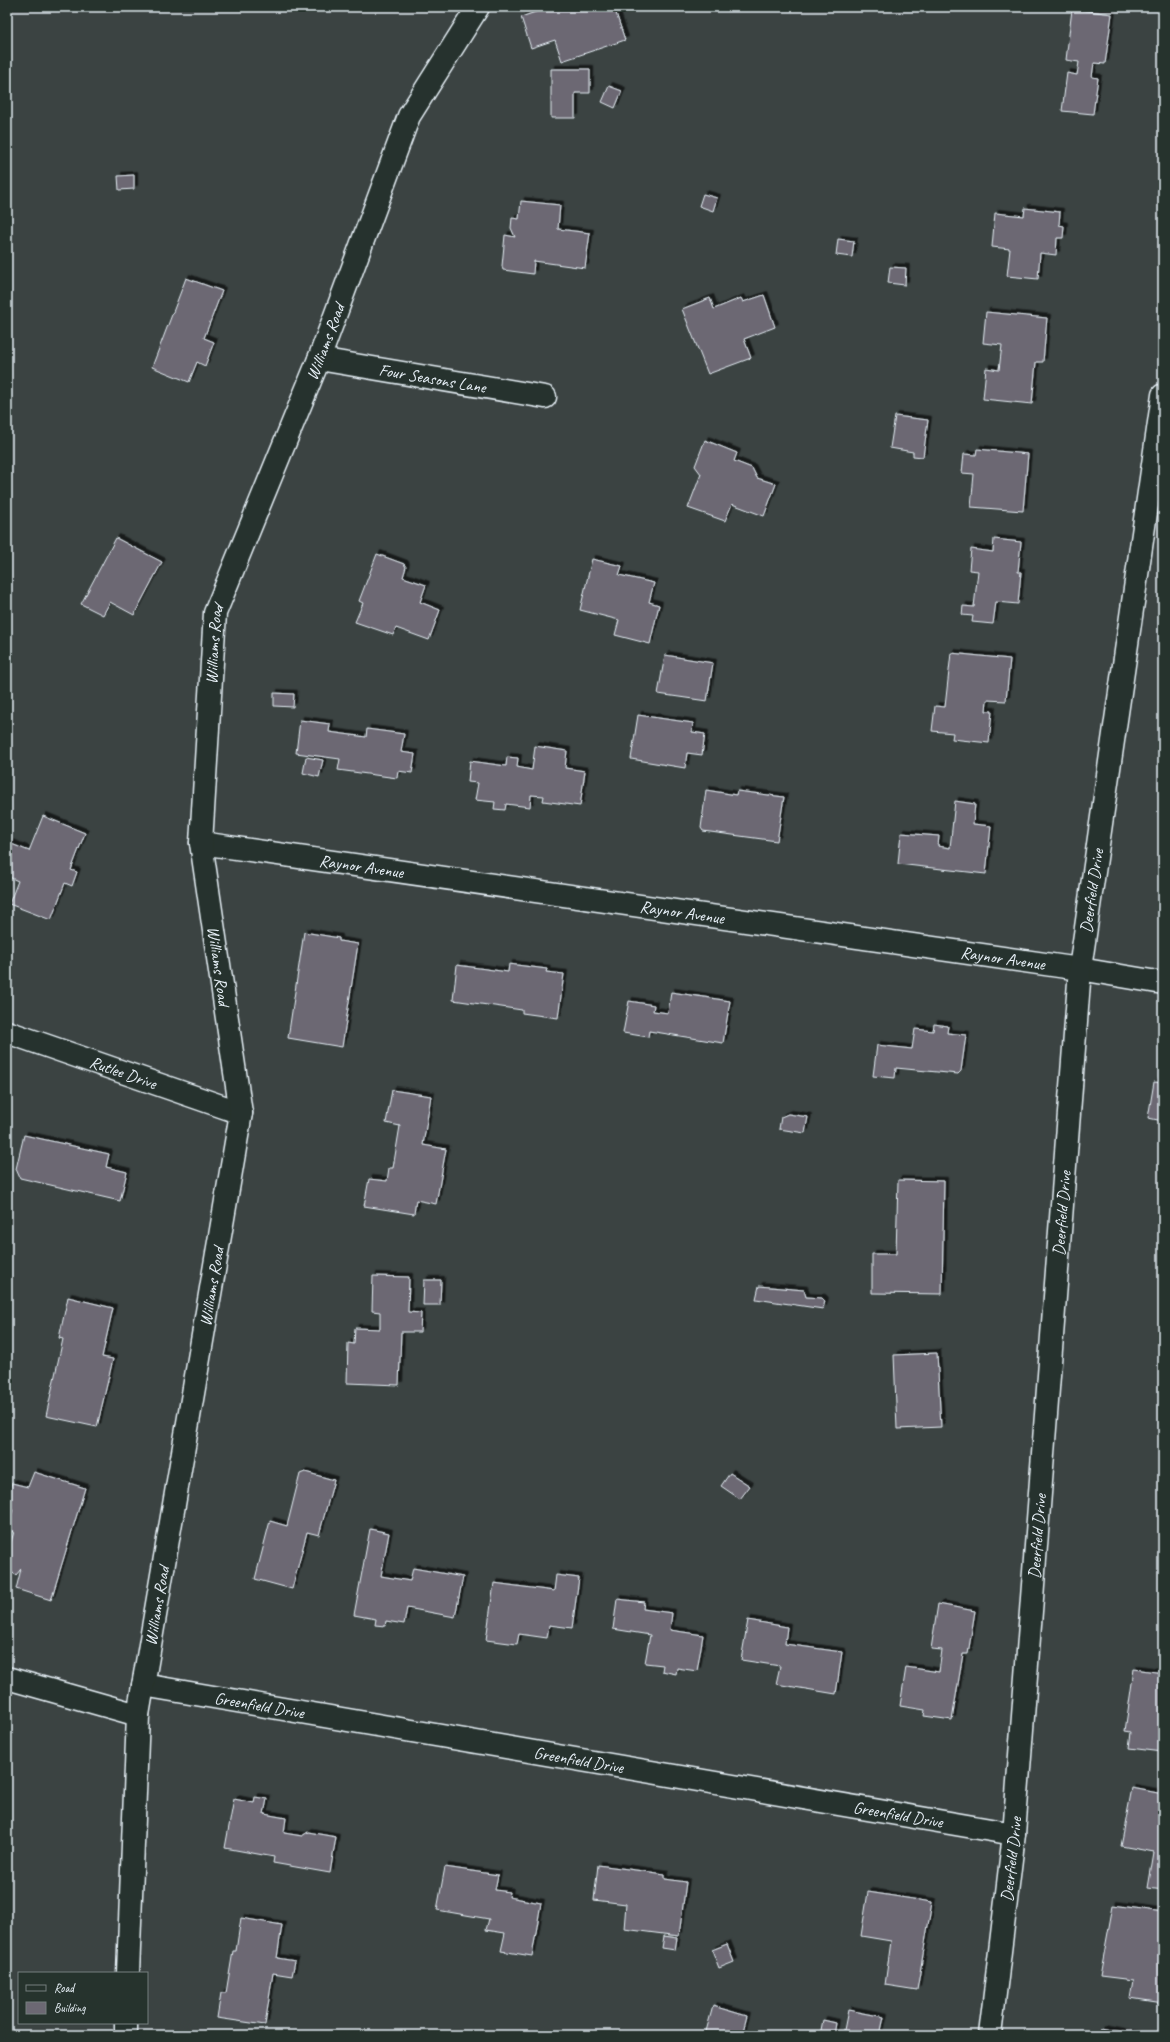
<svg xmlns="http://www.w3.org/2000/svg" width="1170" height="2042" font-family="Caveat,sans-serif">
<style>
.building{fill:#6c6873;stroke:#e8f1f8;filter:url(#shadow)}
.lines{fill:none;stroke-linecap:round;stroke-linejoin:round}
.minor-casing{stroke:#e8f1f8;stroke-width:25}
.minor{stroke:#26332d;stroke-width:22}
.labels{text-anchor:middle;stroke-width:3.5;stroke-linejoin:round;paint-order:stroke}
.street-label{font-size:17px;fill:#e8f1f8;stroke:#26332d}
</style>
<defs>
<filter id="shadow"><feDropShadow dx="3.5" dy="-3.5" stdDeviation="0" flood-color="#0009"/></filter>
</defs>
<rect width="100%" height="100%" fill="#3b4342"/>
<filter id="ink" filterUnits="userSpaceOnUse"><feTurbulence type="fractalNoise" baseFrequency=".025" numOctaves="2"/><feDisplacementMap in="SourceGraphic" scale="8" xChannelSelector="R" yChannelSelector="G"/><feConvolveMatrix kernelMatrix="1 2 1 2 8 2 1 2 1" color-interpolation-filters="sRGB"/></filter>
<g filter="url(#ink)">
<g class="building">
<path d="M550,7H614L625,40L562,61L555,40L531,48L521,17Z"/>
<path d="M1072,9L1112,14L1105,64L1094,63L1092,77L1098,78L1093,114L1062,111L1067,73L1077,75L1079,62L1066,60Z"/>
<path d="M551,69H590V93H575V118H551Z"/>
<path d="M609,86L622,91L615,108L602,102Z"/>
<path d="M134,175V189L119,190L118,176Z"/>
<path d="M703,194L717,198L713,211L699,206Z"/>
<path d="M521,201L560,205L558,229L590,233L585,268L534,261L533,274L503,270L502,266L505,235L515,237L511,228L512,218L519,219Z"/>
<path d="M1025,208L1060,212L1059,225L1064,226L1063,238H1057L1056,255L1040,253L1038,279L1007,276L1010,249L992,247L995,213L1024,216Z"/>
<path d="M838,239L854,241L852,257L836,255Z"/>
<path d="M890,267L906,268L905,285L888,283Z"/>
<path d="M186,278L222,291L204,338L214,342L205,366L197,362L189,382L152,367Z"/>
<path d="M764,295L775,327L744,339L751,358L708,374L682,309L710,298L714,309L741,298L743,302Z"/>
<path d="M986,312L1047,318L1043,362H1036L1032,404L983,399L986,368L999,370L1002,345L983,343Z"/>
<path d="M895,416L928,420L923,457L913,456V452L890,448Z"/>
<path d="M705,440L737,453L734,461L752,468L757,478L776,484L764,516L732,504L725,521L688,508L701,474L695,466Z"/>
<path d="M977,449L1028,454L1023,511L971,507L974,474L962,473L964,454L976,455Z"/>
<path d="M116,538L162,562L134,615L110,602L103,615L81,604Z"/>
<path d="M994,539L1021,542L1018,572H1021L1018,604L996,602L993,624L972,622L973,616L962,615L963,606L974,607L978,571L969,570L971,549L993,552Z"/>
<path d="M377,554L404,564L406,567L403,577L426,585L420,602L440,610L429,640L396,628L393,635L355,622L363,603L359,601Z"/>
<path d="M592,559L622,566L619,575L654,583L649,602L659,605L650,644L615,635L619,620L580,610Z"/>
<path d="M951,653L1010,659L1006,701L987,700L986,711H992L989,743L952,739L953,733L932,731L935,706L945,707Z"/>
<path d="M665,655L713,663L707,701L658,694Z"/>
<path d="M274,693L294,694L293,707L274,706Z"/>
<path d="M638,715L693,723L692,732L705,734L702,755L687,753L685,768L631,759Z"/>
<path d="M300,720L330,724L329,732L366,737L367,729L404,734L401,752L415,754L412,773L398,771L397,778L338,770L340,759L296,753Z"/>
<path d="M535,746L567,751L565,768L585,771L580,806L543,801L544,796L531,795L530,807L506,804L505,810L494,809L495,802L475,800L478,783L468,782L470,761L506,766L507,757L518,758L517,767L532,770Z"/>
<path d="M306,757L323,760L319,777L303,773Z"/>
<path d="M706,790L736,795L737,791L784,797L777,841L703,831L701,828Z"/>
<path d="M955,801L975,804L973,824L991,826L986,874L898,864L901,833L939,836L938,846L950,848Z"/>
<path d="M43,816L85,833L71,870L77,872L72,886L65,883L51,920L9,904L18,881L7,876V847L9,843L29,851Z"/>
<path d="M304,932L339,938V941L358,944L342,1047L288,1038Z"/>
<path d="M509,964L547,969L546,972L564,974L558,1018L522,1013V1010L453,1000L457,965L508,972Z"/>
<path d="M671,992L730,1001L723,1043L649,1031L648,1037L623,1033L629,1001L654,1005L653,1011L668,1013Z"/>
<path d="M934,1024L948,1026L947,1033L966,1035L961,1071L958,1074L896,1068L895,1078L873,1076L877,1045L912,1049L915,1029L933,1031Z"/>
<path d="M1154,1082L1163,1083V1121L1148,1118Z"/>
<path d="M392,1090L431,1096L423,1145L446,1149L436,1204L416,1200L414,1214L364,1206L369,1179L387,1181L389,1168H393L400,1126L386,1123Z"/>
<path d="M788,1114L808,1117L805,1133L779,1129L781,1117Z"/>
<path d="M24,1135L109,1154L106,1167L127,1172L120,1201L20,1178L16,1169Z"/>
<path d="M898,1180L944,1181L942,1294L872,1293V1254H896Z"/>
<path d="M373,1276L409,1277L408,1312L421,1313L420,1332H401L399,1385L347,1383L348,1343L354,1344L355,1328L380,1329V1312L372,1311Z"/>
<path d="M424,1280H441L440,1305H423Z"/>
<path d="M759,1286L804,1290L806,1297L822,1298L825,1301L823,1309L756,1299Z"/>
<path d="M68,1297L113,1308L102,1357L113,1359L97,1427L46,1416L63,1339L59,1338Z"/>
<path d="M937,1353L941,1427L897,1429L894,1355Z"/>
<path d="M34,1472L85,1488L51,1600L16,1589L21,1569L16,1575L7,1570V1554L14,1532L7,1531L13,1509L7,1511V1496L12,1483L28,1487Z"/>
<path d="M305,1472L334,1480L319,1535L307,1532L292,1589L255,1579L270,1521L287,1526L300,1474Z"/>
<path d="M730,1473L750,1486L740,1499L721,1486Z"/>
<path d="M370,1529L389,1533L381,1576L410,1581L413,1568L463,1577L455,1617L407,1608L404,1624L386,1621L385,1626L375,1625L376,1619L354,1615Z"/>
<path d="M556,1575L579,1578L572,1628L549,1625L547,1638L519,1634L517,1644L486,1640L494,1583L554,1591Z"/>
<path d="M617,1599L644,1602L643,1609L672,1613L670,1630L703,1635L697,1671L677,1668L676,1674L662,1671L663,1665L645,1663L650,1635L613,1629Z"/>
<path d="M938,1604L975,1611L968,1654H963L952,1720L924,1716L925,1710L900,1706L906,1667L939,1672L942,1650L931,1649Z"/>
<path d="M748,1620L787,1627L785,1644L842,1652L836,1694L776,1684L780,1666L741,1660Z"/>
<path d="M1134,1669L1163,1673V1752L1129,1748L1131,1732L1125,1731Z"/>
<path d="M1132,1788L1163,1794V1890L1148,1888L1154,1852L1121,1846Z"/>
<path d="M255,1797L267,1799L264,1814L286,1818L284,1833L302,1836L308,1832L336,1837L330,1873L273,1863L274,1857L225,1848L234,1799L254,1803Z"/>
<path d="M598,1865L665,1874V1879L686,1882L679,1936L624,1929L626,1904L594,1900Z"/>
<path d="M445,1867L498,1875L495,1890L510,1892L509,1897L541,1903L532,1956L501,1951L505,1933L486,1930L489,1919L437,1910Z"/>
<path d="M868,1892L932,1902L917,1990L885,1985L891,1941L861,1936Z"/>
<path d="M1113,1905L1163,1912V1948L1160,1967L1163,1968V2003L1130,1998L1133,1980L1100,1976Z"/>
<path d="M241,1918L282,1925L277,1958L295,1961L292,1976L273,1973L265,2025L217,2018L221,1993H226L233,1951H236Z"/>
<path d="M664,1936L677,1938L675,1950L662,1948Z"/>
<path d="M727,1944L734,1962L719,1968L712,1950Z"/>
<path d="M713,2006L747,2016L742,2035H705Z"/>
<path d="M848,2010L884,2017L880,2035H843Z"/>
<path d="M823,2020L836,2023L834,2035H820Z"/>
<path d="M1103,2027L1142,2035H1101Z"/>
</g>
<g class="lines">
<g class="minor-casing">
<g id="minor">
<path id="s1" d="M319,359L545,397"/>
<path id="s2" d="M201,843L1080,969L1163,983"/>
<path id="s3" d="M7,1032L241,1113"/>
<path d="M7,1678L138,1715"/>
<path id="s4" d="M143,1685L1014,1834"/>
<path id="s5" d="M128,1973L138,1715L241,1113L201,843L215,613L319,359L409,116L478,7"/>
<path d="M126,2035V2023"/>
<path id="s6" d="M990,2035L1014,1834L1080,969L1163,395"/>
</g>
</g>
<use href="#minor" class="minor"/>
</g>
</g>
<g class="labels">
<g class="street-label">
<text dy="6" stroke="none"><textPath href="#s5" startOffset="1665">Williams Road</textPath></text>
<text dy="6" stroke="none"><textPath href="#s1" startOffset="115">Four Seasons Lane</textPath></text>
<text dy="6" stroke="none"><textPath href="#s5" startOffset="1341">Williams Road</textPath></text>
<text dy="6" stroke="none"><textPath href="#s2" startOffset="162">Raynor Avenue</textPath></text>
<text dy="6" stroke="none"><textPath href="#s6" startOffset="1149">Deerfield Drive</textPath></text>
<text dy="6" stroke="none"><textPath href="#s2" startOffset="486">Raynor Avenue</textPath></text>
<text dy="6" stroke="none"><textPath href="#s2" startOffset="810">Raynor Avenue</textPath></text>
<text transform="translate(219 966) rotate(82)" y="6">Williams Road</text>
<text dy="6" stroke="none"><textPath href="#s3" startOffset="123">Rutlee Drive</textPath></text>
<text dy="6" stroke="none"><textPath href="#s6" startOffset="825">Deerfield Drive</textPath></text>
<text dy="6" stroke="none"><textPath href="#s5" startOffset="693">Williams Road</textPath></text>
<text dy="6" stroke="none"><textPath href="#s6" startOffset="501">Deerfield Drive</textPath></text>
<text dy="6" stroke="none"><textPath href="#s5" startOffset="369">Williams Road</textPath></text>
<text dy="6" stroke="none"><textPath href="#s4" startOffset="118">Greenfield Drive</textPath></text>
<text dy="6" stroke="none"><textPath href="#s4" startOffset="442">Greenfield Drive</textPath></text>
<text dy="6" stroke="none"><textPath href="#s4" startOffset="766">Greenfield Drive</textPath></text>
<text dy="6" stroke="none"><textPath href="#s6" startOffset="177">Deerfield Drive</textPath></text>
</g>
</g>
<rect width="1170" height="2042" fill="none" stroke="#26332d" stroke-width="24"/>
<rect x="12" y="12" width="1146" height="2018" fill="none" stroke="#e8f1f8" stroke-width="1.5" filter="url(#ink)"/>
<rect x="18" y="1972" width="130" height="52" fill="#26332d" stroke="#747f7e"/>
<rect x="26" y="1985" width="20" height="6" fill="#26332d" stroke="#747f7e"/>
<text x="54" y="1992" font-size="12" fill="#e8f1f8">Road</text>
<rect x="26" y="2002" width="20" height="12" fill="#6c6873" stroke="#747f7e"/>
<text x="54" y="2012" font-size="12" fill="#e8f1f8">Building</text>
</svg>
